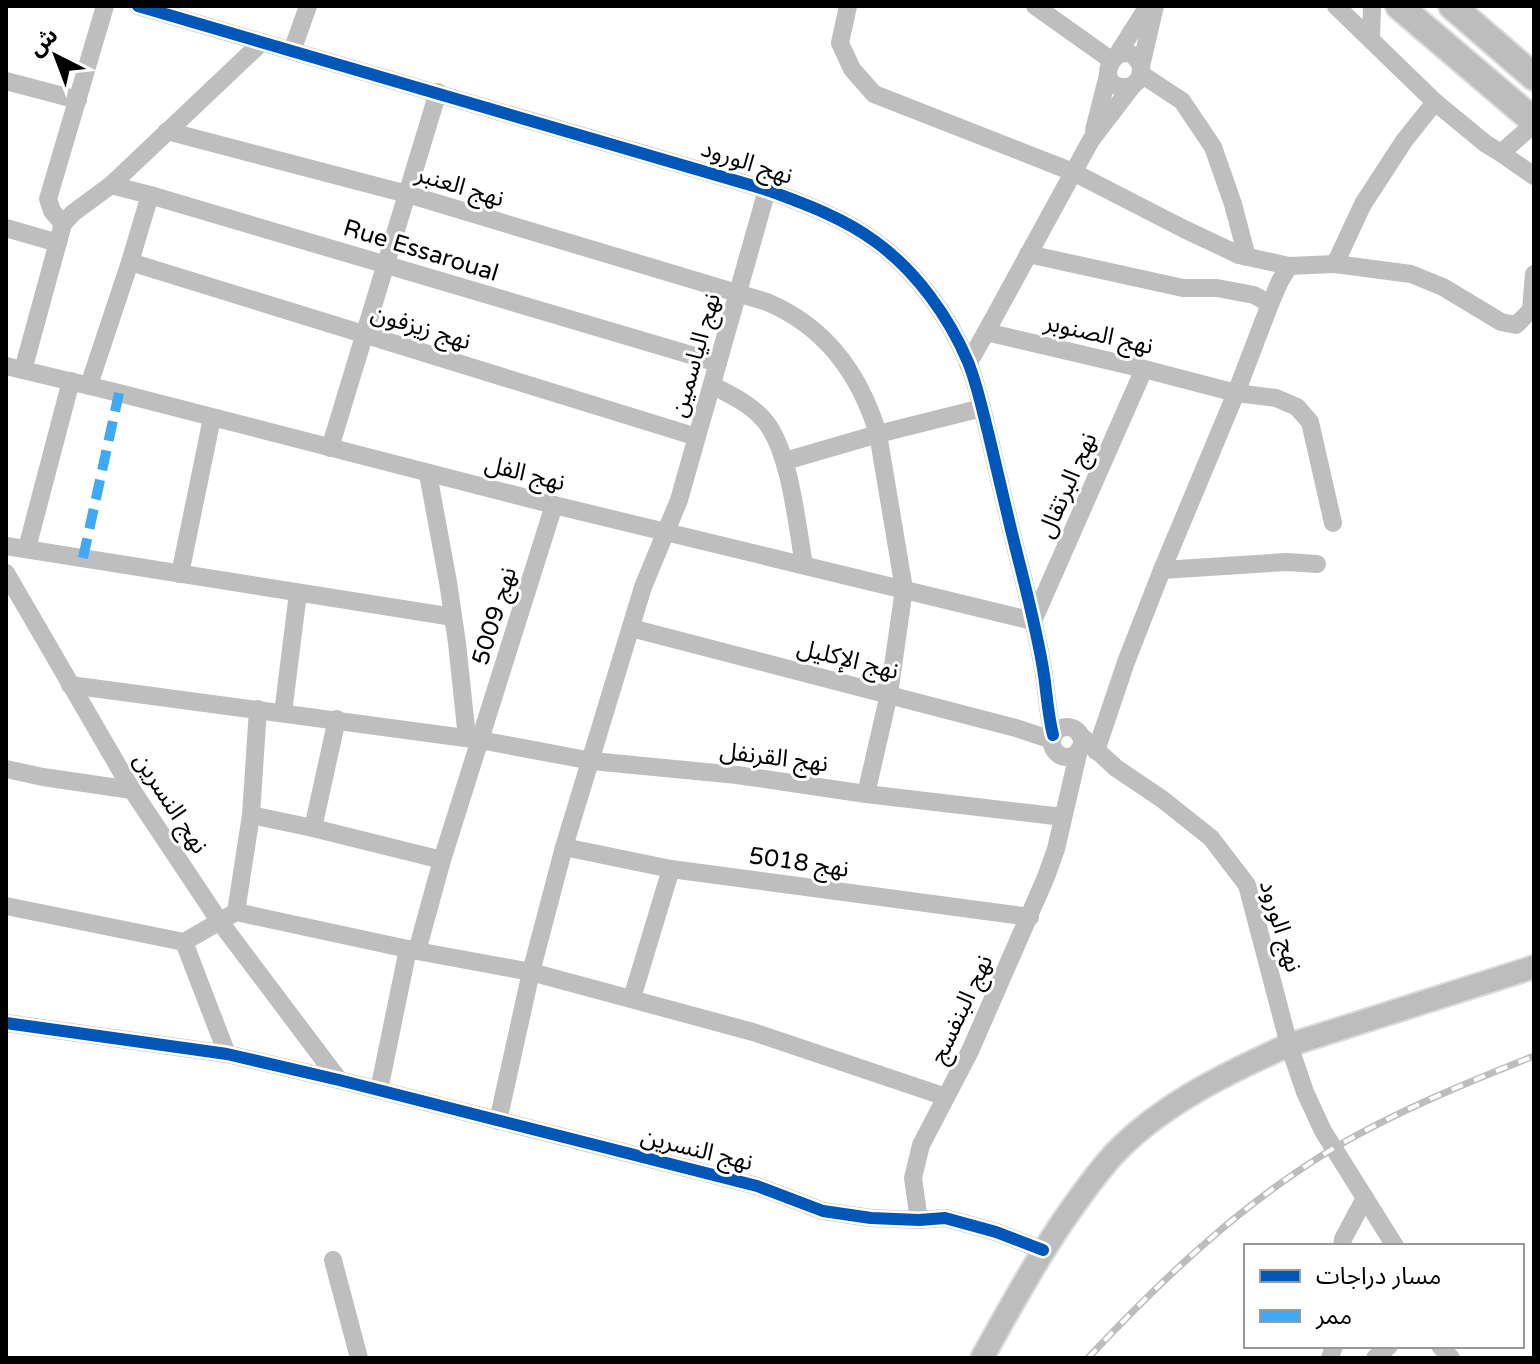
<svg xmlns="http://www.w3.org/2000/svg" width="1540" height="1364" font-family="'Varela Round','Noto Sans Arabic',sans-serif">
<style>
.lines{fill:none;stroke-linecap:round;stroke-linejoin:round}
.major-casing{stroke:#dbdbdb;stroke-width:26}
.highway-casing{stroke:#dbdbdb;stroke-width:30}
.minor{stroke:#bebebe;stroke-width:18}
.major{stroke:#bdbdbd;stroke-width:22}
.highway{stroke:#bdbdbd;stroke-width:26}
.rail-casing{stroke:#bdbdbd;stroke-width:7}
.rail{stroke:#fff;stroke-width:4;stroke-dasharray:12;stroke-linecap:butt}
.quiet{stroke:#3fa9f5;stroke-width:10;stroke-dasharray:20 10;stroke-linecap:butt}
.cycleway-casing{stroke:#fff;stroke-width:17}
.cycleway{stroke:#0057b8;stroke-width:12}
.labels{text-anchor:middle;stroke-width:6;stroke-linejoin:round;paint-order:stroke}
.street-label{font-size:24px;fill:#000;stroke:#fff}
</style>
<rect width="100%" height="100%" fill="#fff"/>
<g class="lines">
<g class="major-casing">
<path id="major" d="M982,1358C1010,1308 1037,1258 1070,1211C1085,1190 1100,1168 1119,1149C1166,1102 1229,1072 1289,1045L1534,967"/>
</g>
<g class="highway-casing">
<g id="highway">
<path d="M1399,6L1534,121"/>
<path d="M1452,6L1534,77"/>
</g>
</g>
<g class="minor">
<path d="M138,6L767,190C805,204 844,218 876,242C916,271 949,317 968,362C977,384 982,409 988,432C995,462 1002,491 1009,521C1021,572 1036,623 1044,675C1047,696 1048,715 1053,735"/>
<path d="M848,6L840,43L852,69L874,94L1073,172L1184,229L1239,255L1289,266"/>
<path d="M1035,6L1111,60"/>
<path d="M1336,6L1435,102L1486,144L1501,153L1534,124"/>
<path d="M1371,40L1372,6"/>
<path d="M292,51L308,6"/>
<path d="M1117,55L1148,6"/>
<path d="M1141,66C1123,29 1089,82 1122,87C1135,89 1142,78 1141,66L1155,6"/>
<path d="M1141,74L1182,101L1213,147L1233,204L1247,257"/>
<path d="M6,81L78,100"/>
<path d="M1094,130L1108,75"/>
<path d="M167,131L407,194L767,302C826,327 860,374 878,434L904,589L889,694L866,794"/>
<path d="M1501,153L1534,176"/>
<path d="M111,185L150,195L718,363"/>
<path d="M63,224L52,211L48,199L105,6"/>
<path d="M6,228L58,243"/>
<path d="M1028,254L1183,288H1217L1254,295L1270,304L1236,393L1162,570L1126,662L1096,751"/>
<path d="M130,262L697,437"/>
<path d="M1335,264L1411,274L1443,287L1501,322L1516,325L1531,310L1534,274"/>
<path d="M1270,304L1280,281L1289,266L1335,264L1363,204L1404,141L1435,102"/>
<path d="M986,332L1091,140L1133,85"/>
<path d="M968,364L986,332L1144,369L1236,393L1276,398L1297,407L1310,422L1333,523"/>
<path d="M6,366L119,393L554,505L1033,621"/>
<path d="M23,370L63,224L73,213L111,185L262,42"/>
<path d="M89,385L130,262L150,195"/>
<path d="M712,385C730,395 751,404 764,420C790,449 797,526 804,565"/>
<path d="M330,448L438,92"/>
<path d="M785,461L878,434L982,408"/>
<path d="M428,474L448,582L457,643L467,738"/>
<path d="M6,546L453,617"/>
<path d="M27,548L71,381"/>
<path d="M1162,570L1287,562L1317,564"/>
<path d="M6,573L132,790L220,922L339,1080"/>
<path d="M180,574L212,418"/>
<path d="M1033,621L1144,369"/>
<path d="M631,628L1016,728L1052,740"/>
<path d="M70,685L480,740L592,761L737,775L866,794L1063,817"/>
<path d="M283,713L298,593"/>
<circle cx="1067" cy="742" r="15"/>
<path d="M1080,735L1116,768L1162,799L1211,838L1247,885L1289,1045L1305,1092L1323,1131L1395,1246"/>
<path d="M6,769L43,777L132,790"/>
<path d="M251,815L313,828L442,860"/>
<path d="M313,828L337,719"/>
<path d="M564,847L671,869L1030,917"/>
<path d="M6,906L184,942L236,912L417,951L531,972L753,1032L946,1097"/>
<path d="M236,912L251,815L258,709"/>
<path d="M184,942L227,1054"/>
<path d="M417,951L442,860L554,505"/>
<path d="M632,998L671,869"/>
<path d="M6,1023L227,1054L339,1080L757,1186L823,1211L871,1218L919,1220L945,1218L996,1232L1043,1250"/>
<path d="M379,1090L408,949"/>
<path d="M498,1121L531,972L564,847L643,587L679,500L767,190"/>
<path d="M919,1220L913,1178L921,1145L970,1051L1046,877L1056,849L1079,750"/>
<path d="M1342,1246L1343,1239L1365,1198"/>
<path d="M333,1260L359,1358"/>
<path d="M1440,1346L1451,1358"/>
<path d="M1330,1358L1334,1346"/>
<path d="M1375,1358L1389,1346"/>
</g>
<use href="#major" class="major"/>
<use href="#highway" class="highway"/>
<g class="rail-casing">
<path id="rail" d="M1088,1358C1162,1279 1241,1204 1334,1148C1397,1111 1466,1083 1534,1056"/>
</g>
<use href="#rail" class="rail"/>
<path class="quiet" d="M83,558L119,393"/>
<g class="cycleway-casing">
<g id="cycleway">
<path d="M138,6L767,190C805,204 844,218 876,242C916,271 949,317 968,362C977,384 982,409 988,432C995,462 1002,491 1009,521C1021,572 1036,623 1044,675C1047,696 1048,715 1053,735"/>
<path d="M6,1023L227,1054L339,1080L757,1186L823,1211L871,1218L919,1220L945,1218L996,1232L1043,1250"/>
</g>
</g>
<use href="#cycleway" class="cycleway"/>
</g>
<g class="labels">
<g class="street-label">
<text transform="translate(747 162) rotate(18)" y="8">نهج الورود</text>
<text transform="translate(460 186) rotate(17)" y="8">نهج العنبر</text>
<text transform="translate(421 250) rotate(17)" y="8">Rue Essaroual</text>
<text transform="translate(421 327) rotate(17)" y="8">نهج زيزفون</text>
<text transform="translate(1099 334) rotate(13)" y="8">نهج الصنوبر</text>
<text transform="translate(695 355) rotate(-74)" y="8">نهج الياسمين</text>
<text transform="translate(525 473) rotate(14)" y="8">نهج الفل</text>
<text transform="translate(1067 485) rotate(-66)" y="8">نهج البرتقال</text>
<text transform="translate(494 616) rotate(-73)" y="8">نهج 5009</text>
<text transform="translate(848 659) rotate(14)" y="8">نهج الإكليل</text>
<text transform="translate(774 757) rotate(7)" y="8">نهج القرنفل</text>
<text transform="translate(171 803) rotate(57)" y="8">نهج النسرين</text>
<text transform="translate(799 862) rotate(8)" y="8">نهج 5018</text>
<text transform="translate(1281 926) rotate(73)" y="8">نهج الورود</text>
<text transform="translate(961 1009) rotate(-65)" y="8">نهج البنفسج</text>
<text transform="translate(697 1149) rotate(14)" y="8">نهج النسرين</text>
</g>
</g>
<rect width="1540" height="1364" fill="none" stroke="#000000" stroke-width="16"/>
<rect x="1244" y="1244" width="280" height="104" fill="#ffffff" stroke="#999999" stroke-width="2"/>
<rect x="1260" y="1270" width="40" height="12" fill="#0057b8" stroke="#999999" stroke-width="2"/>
<text x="1316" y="1284" font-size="24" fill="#000000">مسار دراجات</text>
<rect x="1260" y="1310" width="40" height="12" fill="#3fa9f5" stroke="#999999" stroke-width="2"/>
<text x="1316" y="1324" font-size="24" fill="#000000">ممر</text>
<g transform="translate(56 56) rotate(318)" stroke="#ffffff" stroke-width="6" paint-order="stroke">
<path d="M0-6L14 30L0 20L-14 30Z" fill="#000000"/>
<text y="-12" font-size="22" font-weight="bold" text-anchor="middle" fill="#000000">ش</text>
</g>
</svg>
